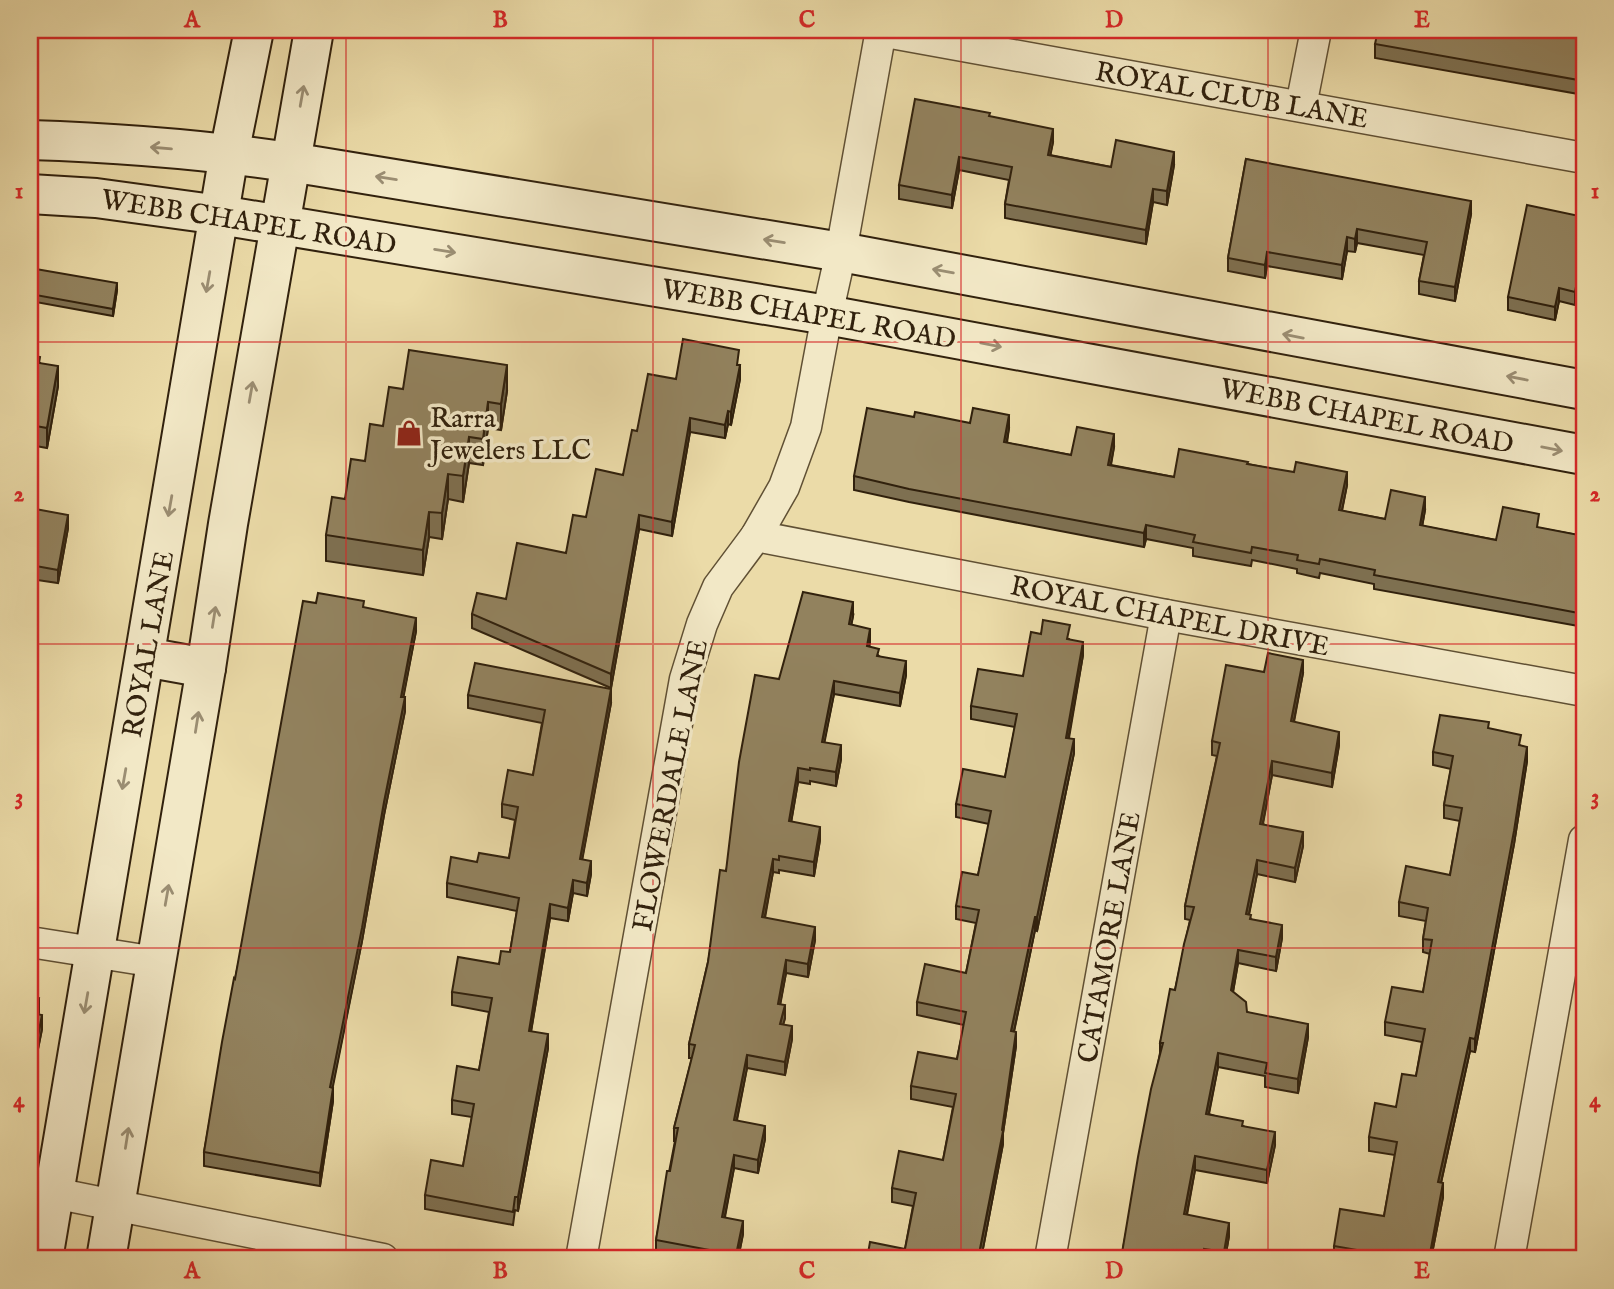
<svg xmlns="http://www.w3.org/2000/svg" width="1614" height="1289" font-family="'IM FELL English',serif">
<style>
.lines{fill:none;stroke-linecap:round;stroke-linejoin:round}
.minor-casing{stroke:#605034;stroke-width:33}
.secondary-casing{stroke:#31210d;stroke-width:42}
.minor{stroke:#f2e8c6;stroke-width:30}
.secondary{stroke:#f2e8c6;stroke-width:38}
.wall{fill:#7e7051;stroke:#31210d;stroke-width:2}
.shaded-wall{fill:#665b42;stroke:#31210d;stroke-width:2}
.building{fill:#92825e;stroke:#31210d;stroke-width:2}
.oneway{stroke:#9b8e73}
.grid{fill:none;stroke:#d62828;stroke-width:2;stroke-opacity:0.55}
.labels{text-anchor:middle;stroke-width:7;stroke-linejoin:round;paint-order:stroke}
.street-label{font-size:28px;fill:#31210d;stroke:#f2e8c6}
.poi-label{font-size:28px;fill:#31210d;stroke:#f2e8c6;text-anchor:start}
.neatline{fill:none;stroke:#d62828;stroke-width:2.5}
.grid-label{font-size:23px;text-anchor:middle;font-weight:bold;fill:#d62828}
</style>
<rect width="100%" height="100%" fill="#ebdba8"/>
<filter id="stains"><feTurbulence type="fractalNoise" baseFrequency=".00286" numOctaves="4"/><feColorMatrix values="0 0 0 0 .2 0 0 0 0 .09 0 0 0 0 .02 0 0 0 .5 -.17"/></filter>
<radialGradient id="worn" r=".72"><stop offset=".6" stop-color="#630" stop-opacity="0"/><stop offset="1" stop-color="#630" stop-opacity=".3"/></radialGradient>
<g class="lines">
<g class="minor-casing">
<g id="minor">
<path d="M880,31L1584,158"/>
<path d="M1301,106L1316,30"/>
<path d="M756,536L1166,615L1584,691"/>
<path d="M30,942L156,962"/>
<path d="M54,1193L383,1259"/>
<path d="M581,1259L685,679L702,624L718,587L756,536L784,487L806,427L827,315L841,252L881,30"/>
<path d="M1050,1259L1166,615"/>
<path d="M1509,1259L1584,840"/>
</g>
</g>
<g class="secondary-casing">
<g id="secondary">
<path d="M30,140C125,143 221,151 315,166L841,252L1584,390"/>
<path d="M30,194L96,198L220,215L827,315L1584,455"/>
<path d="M145,657L206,668"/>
<path d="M43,1259L229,154L254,30"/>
<path d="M106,1259L206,668L228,524L314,30"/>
</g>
</g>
<use href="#minor" class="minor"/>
<use href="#secondary" class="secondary"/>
</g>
<g class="wall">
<path d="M1584,30V95L1375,58V44Z"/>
<path d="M990,117L1053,142L1050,155L1111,167L1174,165L1167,205L1153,202L1146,244L1005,218V204L1009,180L959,170L952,208L899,199V185Z"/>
<path d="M1246,159L1471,214L1455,301L1419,294V281L1424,255L1357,243L1355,252L1347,251L1342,279L1267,266L1265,278L1228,271V258Z"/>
<path d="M1584,217V292L1578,290L1575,305L1559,301L1555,320L1508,310V297Z"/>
<path d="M30,268L117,290L113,316L30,301Z"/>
<path d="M30,355L40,363L58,386L47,448L30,445Z"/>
<path d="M739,365L740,379L731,425L728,424L725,438L690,432L672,536L639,529L611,688L472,628V614L506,599L566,553L586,517L623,475L676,379Z"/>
<path d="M403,389L507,391L501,430L488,428L483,465L469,463L463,502L448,499L442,539L429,537L423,575L326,561V535Z"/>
<path d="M914,417L1009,428L1007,443L1071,455L1114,447L1111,465L1174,477L1248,464L1347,485L1342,511L1385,519L1425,510L1422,526L1496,540L1539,528L1584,536V627L1374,589V584L1320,573L1319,578L1297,573V569L1252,560L1251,566L1193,556V548L1146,539L1144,547L909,502L854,490V476Z"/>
<path d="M30,508L68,528L58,583L30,579Z"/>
<path d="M316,603L364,608L416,631L403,697L405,711L384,815L362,941L332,1088L333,1101L320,1186L204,1166V1152L235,979Z"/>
<path d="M853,616L851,625L870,642L869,647L879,656L906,675L900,706L834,694L824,742L841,759L836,786L810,781V784L798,782L791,822L820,840L814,876L779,870V873L773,872L765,918L815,940L808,977L786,973L780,1004L785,1018L783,1024L792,1039L785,1075L747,1068L737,1120L765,1139L758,1173L734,1168L725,1217L743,1234L738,1259H688L656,1253V1240L675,1141H674V1128L692,1058H689V1044L708,962L726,871L779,679Z"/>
<path d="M1041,634L1069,639L1083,655L1069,738L1074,753L1037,931L1035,930L1014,1032L1016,1046L1003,1133V1144L981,1259H867L905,1249L913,1206L892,1202V1188L943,1160L953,1107L911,1099V1086L957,1059L964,1025L917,1015V1002L966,973L976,923L956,919V906L978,875L989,824L956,817V804L1005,777L1015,727L971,719V706L1023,676Z"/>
<path d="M1264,672L1303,673L1294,722L1339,745L1332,787L1272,775L1263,824L1303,846L1295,882L1257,874L1249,915L1251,919L1282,938L1276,971L1238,963L1233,992L1247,1012L1308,1037L1298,1093L1265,1087V1076L1218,1067L1209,1114L1243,1126L1275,1145L1267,1183L1195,1170L1187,1215L1229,1236L1225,1259H1121L1160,1053V1043L1175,990L1190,920L1185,919V906L1217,756L1212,755V741Z"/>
<path d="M468,695L611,703L582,859L591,874L587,896L573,893L568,921L550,918L531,1031L548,1048L518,1211L515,1210L513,1225L425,1209V1195L463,1166L472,1117L452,1114V1100L479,1070L489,1012L452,1005V992L499,964L510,952L517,911L447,897V883L477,862L509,858L515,820L502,817V804L533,775L542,723L468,708Z"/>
<path d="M1489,729L1521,746L1527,761L1514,844L1475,1052L1470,1051L1441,1183L1443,1197L1431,1259H1334V1246L1384,1216L1395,1155L1369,1151V1137L1396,1107L1416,1076L1422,1042L1385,1035V1022L1423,992L1430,954L1423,952V939L1426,921L1399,916V902L1450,875L1460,821L1444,818V805L1451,769L1433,765V752Z"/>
<path d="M30,997L39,1012L38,1015L42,1029L31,1084L30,1083Z"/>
</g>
<g class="shaded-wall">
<path d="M1053,129V142L1048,168V155Z"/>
<path d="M1174,152V165L1167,205V191Z"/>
<path d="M959,157V170L952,208V195Z"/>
<path d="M1153,189V202L1146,244V230Z"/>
<path d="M1471,201V214L1455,301V287Z"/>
<path d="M1357,229V243L1355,252V239Z"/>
<path d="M1347,237V251L1342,279V265Z"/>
<path d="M1267,252V266L1265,278V265Z"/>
<path d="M1578,277V290L1575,305V292Z"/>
<path d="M117,283V290L113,316V309Z"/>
<path d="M1559,288V301L1555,320V307Z"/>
<path d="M507,365V391L501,430V404Z"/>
<path d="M740,365V379L731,425V412Z"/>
<path d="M58,366V386L47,448V428Z"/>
<path d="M488,402V428L483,465V439Z"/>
<path d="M728,411V424L725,438V425Z"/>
<path d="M1009,415V428L1004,456V442Z"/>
<path d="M690,418V432L672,536V522Z"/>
<path d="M1114,434V447L1108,478V465Z"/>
<path d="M469,437V463L463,502V476Z"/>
<path d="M1347,472V485L1339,524V510Z"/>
<path d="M448,474V499L442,539V513Z"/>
<path d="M1425,497V510L1420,539V525Z"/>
<path d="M429,512V537L423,575V550Z"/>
<path d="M68,515V528L58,583V570Z"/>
<path d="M639,515V529L611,688V674Z"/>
<path d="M1146,525V539L1144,547V533Z"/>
<path d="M853,602V616L849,638V624Z"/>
<path d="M416,618V631L401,710V697Z"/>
<path d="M870,629V642L867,660V646Z"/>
<path d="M1083,642V655L1066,751V738Z"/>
<path d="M1303,660V673L1291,735V721Z"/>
<path d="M906,661V675L900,706V693Z"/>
<path d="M834,681V694L822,755V742Z"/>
<path d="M611,689V703L580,872V859Z"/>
<path d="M405,697V711L384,815L362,941L330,1101V1087L384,802Z"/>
<path d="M1339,732V745L1332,787V773Z"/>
<path d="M1074,739V753L1037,931V917Z"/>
<path d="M841,745V759L836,786V772Z"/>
<path d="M1527,747V761L1514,844L1475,1052V1039Z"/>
<path d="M1272,761V775L1260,837V824Z"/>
<path d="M798,768V782L789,835V821Z"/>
<path d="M820,827V840L814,876V862Z"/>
<path d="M1303,832V846L1295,882V868Z"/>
<path d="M773,859V872L762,931V917Z"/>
<path d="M1257,860V874L1246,928V914Z"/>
<path d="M591,861V874L587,896V883Z"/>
<path d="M573,880V893L568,921V908Z"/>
<path d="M550,904V918L529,1044V1031Z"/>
<path d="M1035,917V930L1011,1045V1031Z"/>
<path d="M1282,925V938L1276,971V957Z"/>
<path d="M815,927V940L808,977V964Z"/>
<path d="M1238,950V963L1231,1003V990Z"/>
<path d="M786,960V973L778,1017V1004Z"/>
<path d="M39,998V1012L36,1028V1014Z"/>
<path d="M785,1005V1018L780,1037V1024Z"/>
<path d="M42,1015V1029L31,1084V1070Z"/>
<path d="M1308,1024V1037L1298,1093V1079Z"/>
<path d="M792,1026V1039L785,1075V1062Z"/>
<path d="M1016,1032V1046L1003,1133V1144L981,1259H978L1002,1139V1130Z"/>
<path d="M548,1034V1048L518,1211V1197Z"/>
<path d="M1470,1038V1051L1438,1196V1182Z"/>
<path d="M1218,1053V1067L1206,1127V1114Z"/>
<path d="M747,1055V1068L734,1133V1120Z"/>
<path d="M333,1088V1101L320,1186V1173Z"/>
<path d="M765,1126V1139L758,1173V1160Z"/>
<path d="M1275,1132V1145L1267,1183V1170Z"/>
<path d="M734,1155V1168L722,1230V1217Z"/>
<path d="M1195,1156V1170L1184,1228V1214Z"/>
<path d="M1443,1183V1197L1431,1259H1429Z"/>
<path d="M743,1221V1234L738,1259H736Z"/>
<path d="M1229,1223V1236L1225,1259H1224V1252Z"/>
</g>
<g class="building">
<path d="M1378,30H1584V81L1375,44Z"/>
<path d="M915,99L990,113L989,116L1053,129L1048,155L1111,167L1116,140L1174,152L1167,191L1153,189L1146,230L1005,204L1012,167L959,157L952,195L899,185Z"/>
<path d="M1246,159L1471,201L1455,287L1419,281L1427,242L1357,229L1355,239L1347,237L1342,265L1267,252L1265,265L1228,258Z"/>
<path d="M1527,205L1584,217V278L1578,277L1575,292L1559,288L1555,307L1508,297Z"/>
<path d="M30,268L117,283L113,309L30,294Z"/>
<path d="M683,339L739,350L737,365H740L731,412L728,411L725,425L690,418L672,522L639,515L611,674L472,614L477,593L506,599L517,543L566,553L573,515L586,517L596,469L623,475L632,430L637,431L648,374L676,379Z"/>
<path d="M409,350L507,365L501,404L488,402L483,439L469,437L463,476L448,474L442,513L429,512L423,550L326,535L332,497L345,499L351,459L365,461L370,424L383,426L389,387L403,389Z"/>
<path d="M30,355L40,357L39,363L58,366L47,428L30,425Z"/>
<path d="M867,408L914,417L915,412L970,423L973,408L1009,415L1004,442L1071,455L1077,427L1114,434L1108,465L1174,477L1179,449L1248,462L1247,464L1294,472L1296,462L1347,472L1339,510L1385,519L1391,490L1425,497L1420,525L1496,540L1503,507L1539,514L1537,527L1584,536V614L1374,575L1375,570L1320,559L1319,564L1297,560L1298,555L1252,547L1251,553L1193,542L1195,535L1146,525L1144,533L909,489L854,476Z"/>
<path d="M30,508L68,515L58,570L30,565Z"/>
<path d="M803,592L853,602L849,624L870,629L867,646L879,649L877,656L906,661L900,693L834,681L822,742L841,745L836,772L810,768V770L798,768L789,821L820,827L814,862L779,856V860L773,859L762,917L815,927L808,964L786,960L778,1004L785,1005L780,1024L792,1026L785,1062L747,1055L734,1120L765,1126L758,1160L734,1155L722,1217L743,1221L736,1255L656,1240L667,1171H670L678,1128H674L695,1045L689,1044L708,962L720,870L726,871L739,762L755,675L779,679Z"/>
<path d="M318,593L364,601L363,607L416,618L401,697H405L384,802L362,928L330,1087L333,1088L320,1173L204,1152L222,1042L234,978L235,979L303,601L316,603Z"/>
<path d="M1043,620L1070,625L1067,639L1083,642L1066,738L1074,739L1037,917H1035L1011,1031L1016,1032L1002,1130L1003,1131L978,1259L972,1257V1259H867L870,1242L905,1249L916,1193L892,1188L899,1151L943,1160L956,1094L911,1086L918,1052L957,1059L966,1012L917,1002L925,964L966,973L979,910L956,906L962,872L978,875L991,811L956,804L963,769L1005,777L1017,714L971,706L978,669L1023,676L1031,632L1041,634Z"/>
<path d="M1268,653L1303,660L1291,721L1339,732L1332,773L1272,761L1260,824L1303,832L1295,868L1257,860L1246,914L1251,915L1250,919L1282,925L1276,957L1238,950L1231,990L1246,1002L1247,1012L1308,1024L1298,1079L1265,1073L1267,1063L1218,1053L1206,1114L1243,1121L1242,1126L1275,1132L1267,1170L1195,1156L1184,1214L1229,1223L1224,1252L1204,1249L1202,1259H1121L1138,1157L1151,1089L1163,1043H1160L1170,989L1175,990L1184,944L1194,907L1185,906L1220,743L1212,741L1226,665L1264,672Z"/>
<path d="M475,663L611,689L580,859L591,861L587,883L573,880L568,908L550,904L529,1031L548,1034L518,1197H515L513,1212L425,1195L431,1160L463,1166L474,1104L452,1100L457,1066L479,1070L492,998L452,992L458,957L499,964L501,951L510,952L519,898L447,883L451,857L477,862L479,853L509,858L518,807L502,804L508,770L533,775L545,710L468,695Z"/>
<path d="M1440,715L1489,722L1488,728L1521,735L1519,745L1527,747L1514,831L1475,1039L1470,1038L1438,1182L1443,1183L1429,1259H1379L1380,1254L1334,1246L1340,1209L1384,1216L1397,1142L1369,1137L1375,1103L1396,1107L1402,1074L1416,1076L1425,1029L1385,1022L1392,987L1423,992L1432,940L1423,939L1428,908L1399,902L1406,866L1450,875L1462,808L1444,805L1453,756L1433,752Z"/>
<path d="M30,997L39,998L36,1014L42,1015L31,1070H30Z"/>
<path d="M1584,1210V1259H1575Z"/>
</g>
<defs><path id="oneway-shaft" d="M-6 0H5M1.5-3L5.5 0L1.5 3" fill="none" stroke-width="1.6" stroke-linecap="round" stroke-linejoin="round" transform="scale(1.75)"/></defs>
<g class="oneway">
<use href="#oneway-shaft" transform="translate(302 96) rotate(-80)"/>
<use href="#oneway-shaft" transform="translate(161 148) rotate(-175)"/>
<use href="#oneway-shaft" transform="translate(386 178) rotate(-171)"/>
<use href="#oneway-shaft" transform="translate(774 241) rotate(-171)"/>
<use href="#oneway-shaft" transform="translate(445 251) rotate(9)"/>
<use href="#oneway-shaft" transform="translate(943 271) rotate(-170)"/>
<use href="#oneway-shaft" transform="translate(208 282) rotate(100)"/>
<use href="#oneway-shaft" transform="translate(1293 336) rotate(-169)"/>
<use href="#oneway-shaft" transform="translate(991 345) rotate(11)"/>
<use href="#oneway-shaft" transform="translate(1517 378) rotate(-169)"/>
<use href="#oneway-shaft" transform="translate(251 392) rotate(-80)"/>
<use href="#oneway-shaft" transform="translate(1552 449) rotate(11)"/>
<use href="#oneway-shaft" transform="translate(170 506) rotate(100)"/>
<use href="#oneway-shaft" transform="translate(214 617) rotate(-81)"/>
<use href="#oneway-shaft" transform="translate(197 722) rotate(-81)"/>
<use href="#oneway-shaft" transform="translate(124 779) rotate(100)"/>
<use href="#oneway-shaft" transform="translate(167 895) rotate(-80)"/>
<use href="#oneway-shaft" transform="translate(86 1003) rotate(100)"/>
<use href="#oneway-shaft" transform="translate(127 1138) rotate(-81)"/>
</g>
<path class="grid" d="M346,30V1259M653,30V1259M961,30V1259M1268,30V1259M30,342H1584M30,644H1584M30,948H1584"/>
<defs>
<g id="shop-bare" transform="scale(2.1)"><path d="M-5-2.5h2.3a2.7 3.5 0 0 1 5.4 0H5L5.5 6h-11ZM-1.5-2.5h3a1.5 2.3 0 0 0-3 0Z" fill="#8f2418" stroke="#f2e8c6" stroke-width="2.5" paint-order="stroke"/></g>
</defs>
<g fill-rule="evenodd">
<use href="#shop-bare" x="409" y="433"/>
</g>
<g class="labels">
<g class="street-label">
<text transform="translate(1232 94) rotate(10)" y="10">ROYAL CLUB LANE</text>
<text transform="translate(249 221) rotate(9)" y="10">WEBB CHAPEL ROAD</text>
<text transform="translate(809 313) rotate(10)" y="10">WEBB CHAPEL ROAD</text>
<text transform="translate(1367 415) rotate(11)" y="10">WEBB CHAPEL ROAD</text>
<text transform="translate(1170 615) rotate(11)" y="10">ROYAL CHAPEL DRIVE</text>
<text transform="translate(147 644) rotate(-80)" y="10">ROYAL LANE</text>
<text transform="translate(669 785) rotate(-79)" y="10">FLOWERDALE LANE</text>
<text transform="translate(1108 937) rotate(-80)" y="10">CATAMORE LANE</text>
</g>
<g class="poi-label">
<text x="430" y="427">Rarra<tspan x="430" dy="32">Jewelers LLC</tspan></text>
</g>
</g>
<rect width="1614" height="1289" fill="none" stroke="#ebdba8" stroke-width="77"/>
<rect x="38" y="38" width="1538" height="1212" class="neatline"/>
<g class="grid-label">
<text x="192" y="27">A</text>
<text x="500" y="27">B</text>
<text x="807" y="27">C</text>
<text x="1114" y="27">D</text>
<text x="1422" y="27">E</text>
<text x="19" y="198">1</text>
<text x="1595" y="198">1</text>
<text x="19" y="501">2</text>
<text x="1595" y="501">2</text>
<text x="19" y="804">3</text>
<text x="1595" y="804">3</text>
<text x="19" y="1107">4</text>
<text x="1595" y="1107">4</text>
<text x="192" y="1278">A</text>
<text x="500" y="1278">B</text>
<text x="807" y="1278">C</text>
<text x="1114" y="1278">D</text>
<text x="1422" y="1278">E</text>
</g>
<rect width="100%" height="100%" filter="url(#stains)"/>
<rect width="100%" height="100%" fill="url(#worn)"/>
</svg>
